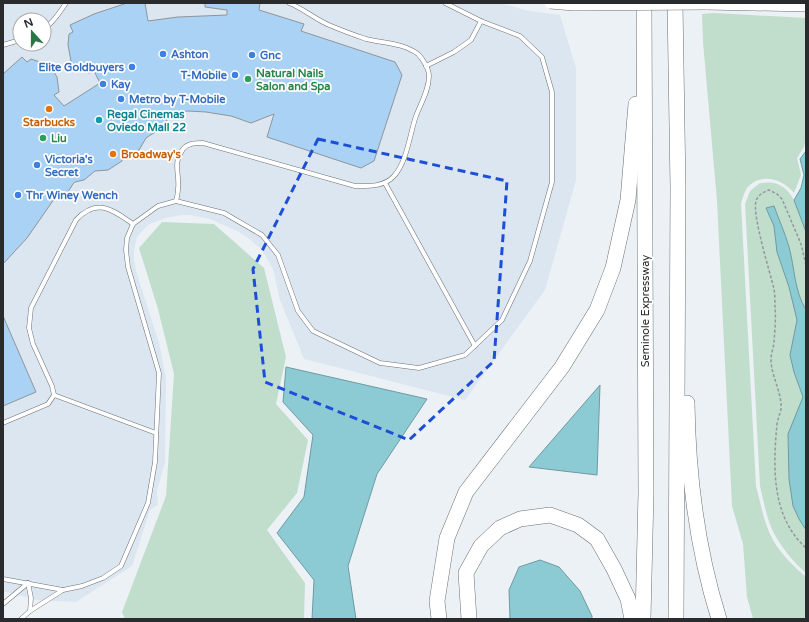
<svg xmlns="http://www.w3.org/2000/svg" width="809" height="622" font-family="'Varela Round',sans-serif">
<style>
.built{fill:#dbe6f0;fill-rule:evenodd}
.green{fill:#c1decd}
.water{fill:#8ccbd3;stroke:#6e9ba1}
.building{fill:#aad2f5;stroke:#909599}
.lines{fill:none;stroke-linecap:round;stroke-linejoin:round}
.lane-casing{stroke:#6c7074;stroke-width:5}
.secondary-casing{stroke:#6c7074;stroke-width:12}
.highway-casing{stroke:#6c7074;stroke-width:16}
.path{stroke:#93969a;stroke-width:1.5;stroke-dasharray:3 2;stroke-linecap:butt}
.lane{stroke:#fff;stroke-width:4}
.secondary{stroke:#fff;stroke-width:11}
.highway{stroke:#fff;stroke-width:15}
.secondary-bridge-casing{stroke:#6c7074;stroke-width:12;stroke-linecap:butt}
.secondary-bridge{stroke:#fff;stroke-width:11}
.marked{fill:none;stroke:#1d4ed8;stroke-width:3;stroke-dasharray:8 5;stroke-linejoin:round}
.shop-dot{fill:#3f7fe0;stroke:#fff;stroke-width:1.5}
.leisure-dot{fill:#2e9e5b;stroke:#fff;stroke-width:1.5}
.food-dot{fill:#e8710a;stroke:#fff;stroke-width:1.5}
.culture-dot{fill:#0f9aa8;stroke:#fff;stroke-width:1.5}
.labels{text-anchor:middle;stroke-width:3.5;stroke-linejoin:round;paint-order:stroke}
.shop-label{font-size:11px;font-weight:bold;fill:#366cbe;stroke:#fff;text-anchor:start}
.leisure-label{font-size:11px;font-weight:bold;fill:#27864d;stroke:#fff;text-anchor:start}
.culture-label{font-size:11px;font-weight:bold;fill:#0d838f;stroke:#fff;text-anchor:start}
.food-label{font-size:11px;font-weight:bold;fill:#c56008;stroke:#fff}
.street-label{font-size:11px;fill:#292b2d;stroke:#fff}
</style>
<rect width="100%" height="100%" fill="#ecf1f6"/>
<path class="built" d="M3,3H500L529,11L560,15L576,68V180L545,290L465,400L304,359L280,300L273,269L262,250L247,237L237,231L210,219L190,215H181L165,218L148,225L137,237L134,250V261L137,274L159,343L166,378L165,462L157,491L158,505L150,510L132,566L76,602L37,600L3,591ZM20,20H44V44H20Z"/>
<g class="green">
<path d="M714,13L806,18V137L804,147L797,158L801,175L794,193C783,179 760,172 747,188C744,192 743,199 741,203L756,486C761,504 764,524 773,540C781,554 794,567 806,577V619H753L747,597L743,544L732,506L717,201L703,42L702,14Z"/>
<path d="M760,183C764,183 769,182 773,183C794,186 800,215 806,232V573C795,564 783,549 776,537C767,522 764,503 760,486L745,204L750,191Z"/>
<path d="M162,222L214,224L264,268L286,357L276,404L308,440L297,493L267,530L305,583L304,619H125L122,612L166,496L174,374L158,309L139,248Z"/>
</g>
<g class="water">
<path d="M806,151V232L794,200L801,188L804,175L800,159Z"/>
<path d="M774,206C779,220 785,233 789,247C795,269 794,290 806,310V530L799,519L793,506L789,479L788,434L803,397L794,372L790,355L797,320L789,287L777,252L774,226L766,208Z"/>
<path d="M286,367L427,399L377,474L348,566L356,619H312L314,580L277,533L304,497L313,435L283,402Z"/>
<path d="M600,385L597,475L529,467Z"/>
<path d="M540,560L559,567L580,591L592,616V619H510L509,590L519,567Z"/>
</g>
<g class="building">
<path d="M127,3H145L148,21L178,17L227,15V10L205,7V3H260L259,10L304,24L301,31L395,62L402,75L374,161L361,168L267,137L274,114L251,123L231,116L206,112L188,111L166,114L167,121L164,123L160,129L146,138L139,150L127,158L122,156V161L108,170L95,171L84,180L75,182L73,184L66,195L59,192L27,238L3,264V74L22,57L27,62L31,59L43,63L52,69L57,77L59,92L54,95L64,106L100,83L94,71L89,73L83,70L76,66L71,61L68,45L69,34L73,32L70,25L94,14Z"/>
<path d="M3,316L36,392L3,406Z"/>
</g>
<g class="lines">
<g class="lane-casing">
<g id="lane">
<path d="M44,29C54,22 59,13 66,3"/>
<path d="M3,45L20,40"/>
<path d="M426,66L454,52L471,40L481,21"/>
<path d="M385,183L475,346"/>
<path d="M176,201C177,197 178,193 178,189C180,173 172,164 183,149C188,143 195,143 203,143L355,186C369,186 384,187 394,176C407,162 410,133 416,116C421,103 429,90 429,76C429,69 423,59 418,54C403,43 383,43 366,39C354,35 341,30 329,25C315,19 304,9 289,3"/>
<path d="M54,395L156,433"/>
<path d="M3,423L48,404L54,395L52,386L33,344L29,328L31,308L76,220C97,197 113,210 133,224"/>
<path d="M3,579L63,590"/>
<path d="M28,583L31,598L30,611"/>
<path d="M3,604L28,583"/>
<path d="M21,619L30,611L63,590L82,586L103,578L121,566L148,503L155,462L159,373L128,267L126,250L127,238L133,224L158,206L176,201L224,213L262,235L278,255L298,311L313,331L380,363L419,368L465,355L502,320L530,261L552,182V92L542,57L520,36L481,21L445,3"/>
</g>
</g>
<g class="secondary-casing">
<path id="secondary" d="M706,4L806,6"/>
</g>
<g class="highway-casing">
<g id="highway">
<path d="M675,3L678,188L676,619"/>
<path d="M687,403C688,476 697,549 719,619"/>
<path d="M439,619L437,601L447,538L466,492L562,367L597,310L613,268L628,200L636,104"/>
<path d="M469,619L466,573L481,546L500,528L520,519L550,515L578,525L597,539L614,569L628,599L632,619"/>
<path d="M643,619L646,493L644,3"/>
</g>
</g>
<path class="path" d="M806,265L801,244L782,199L777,194L769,190C763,192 758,195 756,201C752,215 770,272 774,289C775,295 775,302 775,307C776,318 775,330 774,341C774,347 771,353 771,359C771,376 782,392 781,409C780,414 778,418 777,424C773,467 771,516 806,548"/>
<use href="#lane" class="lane"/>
<use href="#secondary" class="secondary"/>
<use href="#highway" class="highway"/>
<g class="secondary-bridge-casing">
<path id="secondary-bridge" d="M550,3L574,5L706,4"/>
</g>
<use href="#secondary-bridge" class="secondary-bridge"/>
</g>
<path class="marked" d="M318,139L507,181L494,361L409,440L265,382L253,269Z"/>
<g class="shop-dot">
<circle cx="163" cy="54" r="4"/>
<circle cx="252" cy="55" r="4"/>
<circle cx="132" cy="67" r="4"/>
<circle cx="235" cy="75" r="4"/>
<circle cx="103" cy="84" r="4"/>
<circle cx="121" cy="99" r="4"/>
<circle cx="37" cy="165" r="4"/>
<circle cx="18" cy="195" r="4"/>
</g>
<g class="leisure-dot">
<circle cx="248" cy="79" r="4"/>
<circle cx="43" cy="138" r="4"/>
</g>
<g class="food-dot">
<circle cx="49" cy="109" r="4"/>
<circle cx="113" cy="154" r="4"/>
</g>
<circle class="culture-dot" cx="99" cy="120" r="4"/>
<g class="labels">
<g class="shop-label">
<text x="171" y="58">Ashton</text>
<text x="260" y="59">Gnc</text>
<text x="124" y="71" text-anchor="end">Elite Goldbuyers</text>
<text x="227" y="79" text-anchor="end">T-Mobile</text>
<text x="111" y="88">Kay</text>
<text x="129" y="103">Metro by T-Mobile</text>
<text x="45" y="163">Victoria's<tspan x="45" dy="13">Secret</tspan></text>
<text x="26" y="199">Thr Winey Wench</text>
</g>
<g class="leisure-label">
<text x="256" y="77">Natural Nails<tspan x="256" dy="13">Salon and Spa</tspan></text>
<text x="51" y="142">Liu</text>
</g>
<g class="culture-label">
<text x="107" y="118">Regal Cinemas<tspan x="107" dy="13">Oviedo Mall 22</tspan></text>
</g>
<g class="food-label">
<text x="49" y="126">Starbucks</text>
<text x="121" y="158" text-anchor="start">Broadway's</text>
</g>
<g class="street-label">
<text transform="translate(645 311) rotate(-90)" y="4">Seminole Expressway</text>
</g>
</g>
<rect width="809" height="622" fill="none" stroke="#292b2d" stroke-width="8"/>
<g transform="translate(32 32) rotate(339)"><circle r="19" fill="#ffffff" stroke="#a9aaab"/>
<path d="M0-3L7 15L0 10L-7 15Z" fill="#2a7644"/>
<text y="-6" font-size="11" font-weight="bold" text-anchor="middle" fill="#292b2d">N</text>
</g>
</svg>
